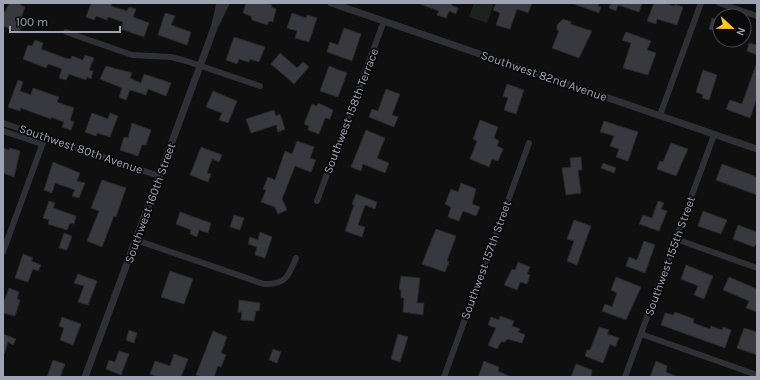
<svg xmlns="http://www.w3.org/2000/svg" width="760" height="380" font-family="Karla,sans-serif">
<style>
.green{fill:#1b231c}
.building{fill:#38393e;stroke:#29292c}
.lines{fill:none;stroke-linecap:round;stroke-linejoin:round}
.minor{stroke:#2f3035;stroke-width:6}
.tertiary{stroke:#2f3035;stroke-width:7}
.labels{text-anchor:middle;stroke-width:3.5;stroke-linejoin:round;paint-order:stroke}
.street-label{font-size:12px;fill:#9ea3b3;stroke:#0a0a0b}
</style>
<rect width="100%" height="100%" fill="#0f0f10"/>
<path class="green" d="M474,3H494L487,23L469,17Z"/>
<g class="building">
<path d="M9,3H21L20,5L25,7L19,24L22,25L19,33L3,26V11L5,12Z"/>
<path d="M91,3H112L111,6L127,11L129,7L136,9L133,17L149,23L144,37L121,29L123,22L108,17L107,20L96,16L94,20L86,17Z"/>
<path d="M246,3H266L272,5L271,7L276,9L273,22L269,21L267,25L252,20L251,16L243,13Z"/>
<path d="M452,3L451,5L458,8L456,14L449,11L446,18L437,15L439,11L420,4Z"/>
<path d="M496,3H532L528,13L517,9L510,29L496,25L500,13L493,10Z"/>
<path d="M571,3H599L598,6L601,7L599,13Z"/>
<path d="M611,3H642L639,12L618,5L616,11L609,8Z"/>
<path d="M654,3H665L674,6L675,4L683,7L677,25L657,19L656,24L647,21Z"/>
<path d="M165,13L175,16L171,25L191,32L187,45L158,35Z"/>
<path d="M292,13L306,18L307,15L317,18L309,42L295,38L297,31L287,28Z"/>
<path d="M712,18L720,20V33L709,29Z"/>
<path d="M563,19L571,22L570,24L592,31L579,58L552,48L559,31L557,30V25Z"/>
<path d="M344,28L361,34L352,61L327,52L330,42L338,45Z"/>
<path d="M626,32L651,41L647,50L656,53L648,75L623,68L631,43L622,40Z"/>
<path d="M234,37L265,47L259,62L250,59L249,62L239,59L237,64L226,60Z"/>
<path d="M35,40L43,43L41,49L65,58L71,59L72,56L83,60L85,55L94,58L89,70L93,71L91,79L87,77L86,80L69,74L66,80L59,78L62,69L48,64L46,68L23,59L28,45L32,46Z"/>
<path d="M749,43L757,45V55L747,51Z"/>
<path d="M280,53L297,68L303,62L309,67L294,84L271,64Z"/>
<path d="M756,65L757,98L750,118L726,109L730,100L742,104Z"/>
<path d="M106,66L132,73L130,78L141,83L144,74L171,83L166,96L148,89L146,95L130,90L126,100L119,97L122,88L100,79Z"/>
<path d="M329,66L347,73L338,97L320,91Z"/>
<path d="M703,70L717,75L709,100L702,98L703,95L696,92Z"/>
<path d="M18,80L23,82L20,91L31,95L33,88L59,97L57,102L74,108L70,120L74,122L71,130L62,127L64,122L51,117V119L21,108L20,111L8,107Z"/>
<path d="M507,84L524,90L516,114L504,110L508,98L503,96Z"/>
<path d="M386,89L400,94L392,115L398,117L394,127L369,117L372,109L378,111Z"/>
<path d="M213,91L237,101L228,123L219,120L222,113L206,107Z"/>
<path d="M318,103L333,110L330,119L325,118L319,134L308,130L309,126L304,124L312,104L317,106Z"/>
<path d="M274,110L276,116L280,114L285,129L278,132L276,125L251,133L246,119Z"/>
<path d="M92,113L108,119L110,113L118,116L110,137L97,133L96,136L85,132Z"/>
<path d="M480,120L498,127L494,138L499,141L497,146L503,149L498,161L492,159L489,167L470,159L477,141L473,139Z"/>
<path d="M604,121L638,132L628,161L616,157L619,149L610,146L614,136L600,132Z"/>
<path d="M132,123L151,130L146,145H142L138,156L120,150L124,137L128,138Z"/>
<path d="M366,130L385,138L377,158L389,163L385,173L363,164L361,171L351,167Z"/>
<path d="M297,141L314,147L310,158L316,160L311,172L295,166L282,199L287,210L278,214L275,207L261,202L266,190L263,189L268,177L275,180L285,151L292,154Z"/>
<path d="M671,143L688,149L676,176L657,169L660,161L663,162Z"/>
<path d="M201,147L222,155L219,162L212,159L207,173L211,174L208,182L190,175Z"/>
<path d="M3,148L9,150L10,148L20,151L14,177L3,173Z"/>
<path d="M581,157L582,170H578L581,193L566,195L562,168L571,167L570,158Z"/>
<path d="M53,162L80,173L77,181L85,183L79,198L72,196L75,190L55,183L52,193L44,190Z"/>
<path d="M603,163L616,168L614,173L601,168Z"/>
<path d="M722,164L757,177V195L716,180Z"/>
<path d="M102,180L126,188L116,217L114,216L102,247L87,241L99,211L91,208Z"/>
<path d="M461,183L476,189L472,204L480,207L476,216L463,211L459,221L448,217L451,207L445,204L451,189L458,192Z"/>
<path d="M356,194L377,202L375,209L365,205L358,225L365,227L362,237L345,231L354,205L352,204Z"/>
<path d="M49,201L55,203L53,208L76,216L74,224L70,223L67,230L48,224L49,220L43,218Z"/>
<path d="M658,201L664,203L661,209L667,211L659,231L639,224L643,215L652,218Z"/>
<path d="M703,211L727,220L721,234L698,226Z"/>
<path d="M180,212L211,223L208,233L199,230L197,237L190,234L191,230L176,224Z"/>
<path d="M234,215L244,218L240,230L230,227Z"/>
<path d="M574,220L591,226L577,265L567,261L574,241L567,239Z"/>
<path d="M738,225L757,232V245H755L754,247L733,239Z"/>
<path d="M436,229L456,236L447,261L449,262L445,272L422,264Z"/>
<path d="M260,232L272,237L265,258L255,255L257,247L248,244L250,237L258,240Z"/>
<path d="M64,233L72,236L67,250L59,248Z"/>
<path d="M644,241L655,245L645,273L626,266L629,257L637,260Z"/>
<path d="M23,254L33,258L31,261L41,265L38,271L33,269L28,282L15,278Z"/>
<path d="M518,262L530,267L527,274L530,275L527,284L520,282L517,290L504,285L512,269L515,270Z"/>
<path d="M686,265L713,276L704,299L694,295L698,286L681,279Z"/>
<path d="M170,271L193,279L184,304L161,297Z"/>
<path d="M78,274L97,281L88,305L78,302L84,286L74,283Z"/>
<path d="M401,276L420,278L417,303H424L423,315L403,312L404,298H401V290L399,289Z"/>
<path d="M616,277L641,287L626,320L602,311L605,304L612,307L617,293L611,290Z"/>
<path d="M729,277L757,289V312L746,308L749,301L723,290Z"/>
<path d="M9,288L19,292L17,299L20,300L15,316L3,313V304Z"/>
<path d="M239,300L260,303L259,311H256L254,321L241,320L242,312H238Z"/>
<path d="M675,312L694,319L693,323L710,329L711,326L722,330L723,327L731,330L725,348L661,325L665,313L673,315Z"/>
<path d="M500,316L514,321L512,326L520,329L518,332L525,335L522,343L507,339L505,342H501L497,349L488,345L496,328L488,325L491,317L499,320Z"/>
<path d="M62,317L81,324L73,345L60,340L64,328L59,326Z"/>
<path d="M599,327L609,330L607,334L619,338L615,347L610,344L603,363L585,356L587,350H590Z"/>
<path d="M744,328L757,332V355L737,348Z"/>
<path d="M129,330L137,333L134,343L126,340Z"/>
<path d="M213,331L227,337L221,353L226,355L221,367L218,366L214,377H202L196,375Z"/>
<path d="M3,334L16,339L13,345L8,342L4,354Z"/>
<path d="M398,334L408,337L400,362L391,359Z"/>
<path d="M273,349L281,352L277,363L269,360Z"/>
<path d="M119,351L129,354L121,375L106,369L109,360L115,362Z"/>
<path d="M174,354L188,359L181,377H158L150,374L155,361L170,366Z"/>
<path d="M53,360L65,364L60,377H47Z"/>
<path d="M484,361L499,367L498,371L511,377H478Z"/>
<path d="M656,361L667,366L666,372L678,377H650Z"/>
<path d="M576,364L592,370L591,377H571Z"/>
</g>
<g class="lines">
<g class="minor">
<path d="M719,3L757,16"/>
<path d="M66,32L132,55L171,57L186,61L260,86"/>
<path d="M660,115L701,3"/>
<path d="M3,123L159,176"/>
<path d="M3,131L42,144"/>
<path d="M317,201L384,21"/>
<path d="M676,239L757,268"/>
<path d="M136,240L264,284C286,285 289,275 296,258"/>
<path d="M3,252L45,137"/>
<path d="M641,334L757,375"/>
<path d="M444,377L529,143"/>
<path d="M625,377L714,135"/>
</g>
<g class="tertiary">
<path d="M331,3L757,149"/>
<path d="M216,24L226,3"/>
<path d="M85,377L200,66L214,28L220,3"/>
</g>
</g>
<g class="labels">
<g class="street-label">
<text transform="translate(544 76) rotate(19)" y="4">Southwest 82nd Avenue</text>
<text transform="translate(351 111) rotate(-69)" y="4">Southwest 158th Terrace</text>
<text transform="translate(81 149) rotate(19)" y="4">Southwest 80th Avenue</text>
<text transform="translate(150 203) rotate(-70)" y="4">Southwest 160th Street</text>
<text transform="translate(670 256) rotate(-70)" y="4">Southwest 155th Street</text>
<text transform="translate(486 260) rotate(-70)" y="4">Southwest 157th Street</text>
</g>
</g>
<rect width="760" height="380" fill="none" stroke="#9ea3b3" stroke-width="8"/>
<g transform="translate(732 28) rotate(112)"><circle r="19" fill="#0a0a0b" stroke="#45474e"/>
<path d="M0-3L7 15L0 10L-7 15Z" fill="#ffc818"/>
<text y="-6" font-size="11" font-weight="bold" text-anchor="middle" fill="#9ea3b3">N</text>
</g>
<path d="M10 26v6h110v-6" fill="none" stroke="#9ea3b3" stroke-width="2"/>
<text x="16" y="26" font-size="12" fill="#9ea3b3" stroke="#0a0a0b" stroke-width="3" paint-order="stroke">100 m</text>
</svg>
